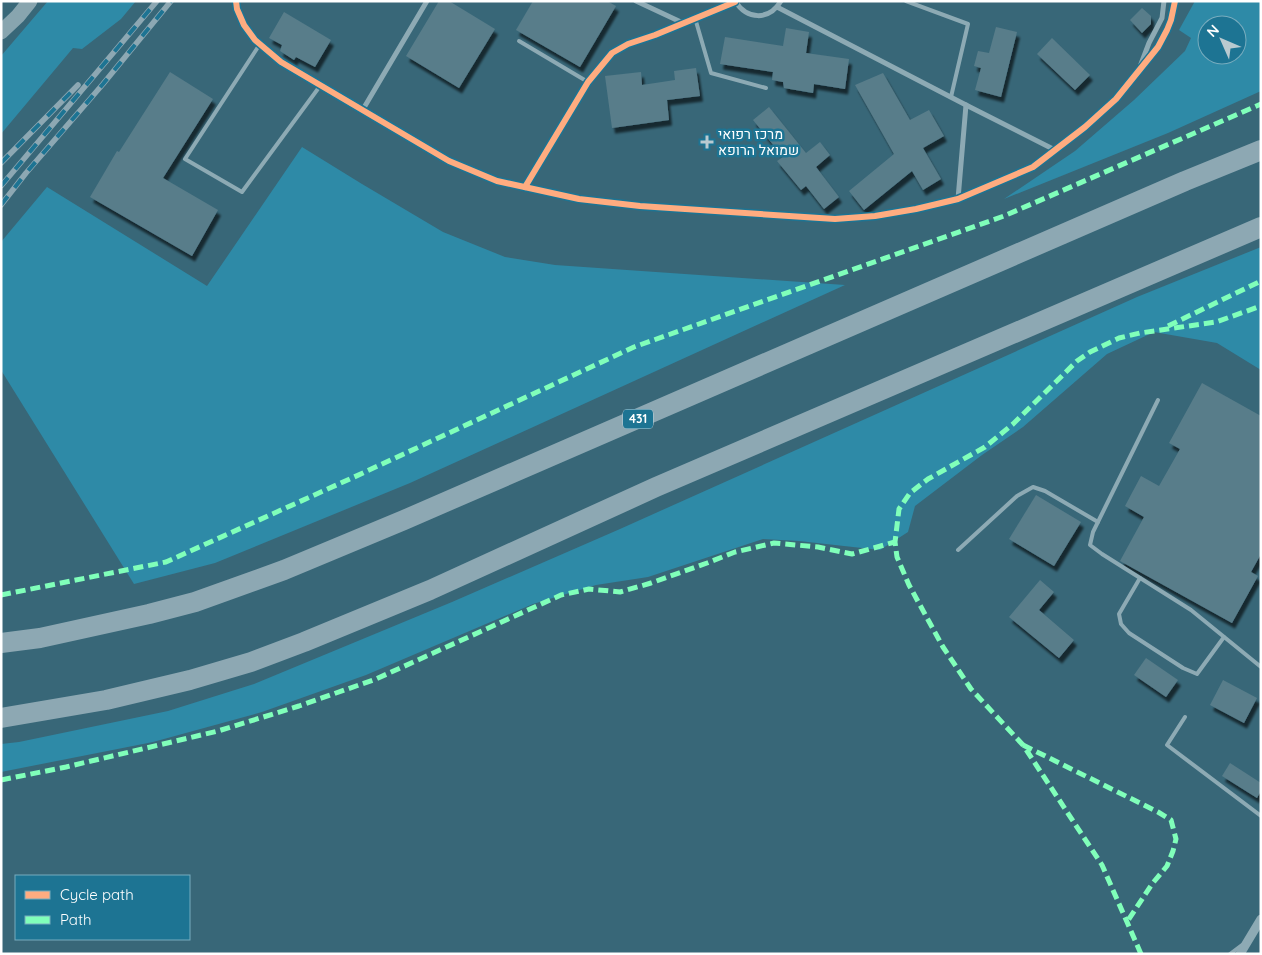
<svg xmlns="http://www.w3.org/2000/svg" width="1262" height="955" font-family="Quicksand,Heebo,sans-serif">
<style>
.green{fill:#2e8aa7;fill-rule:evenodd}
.building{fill:#587d8a;filter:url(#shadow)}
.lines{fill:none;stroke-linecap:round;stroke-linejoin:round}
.service{stroke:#8daab4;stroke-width:4}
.minor{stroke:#8daab4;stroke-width:5}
.tertiary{stroke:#8daab4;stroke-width:9}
.secondary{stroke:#88a5af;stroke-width:15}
.motorway{stroke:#8da8b3;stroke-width:20}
.rail-casing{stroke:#8da8b3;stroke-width:5.5}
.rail{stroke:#1d7493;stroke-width:4;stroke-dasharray:11;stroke-linecap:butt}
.quiet{stroke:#80ffba;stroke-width:5;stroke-dasharray:10 5;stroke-linecap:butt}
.cycleway-casing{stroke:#1d7493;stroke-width:9}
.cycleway{stroke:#ffac80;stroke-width:6}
.poi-dot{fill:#b9cad0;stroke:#1d7493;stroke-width:2}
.labels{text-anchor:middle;stroke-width:5;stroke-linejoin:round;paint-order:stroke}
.shield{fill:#1d7493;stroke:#bbd5df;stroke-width:1}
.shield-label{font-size:12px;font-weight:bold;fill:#fff}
.poi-label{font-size:14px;fill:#fff;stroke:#1d7493;text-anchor:start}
</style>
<defs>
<filter id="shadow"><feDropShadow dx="3" dy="5.5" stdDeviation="1" flood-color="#0009"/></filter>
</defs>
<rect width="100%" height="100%" fill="#386778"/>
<g class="green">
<path d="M48,1H136L121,19L82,49L73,48L1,134V56Z"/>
<path d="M1195,1H1261V91L1168,133L1004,199L1075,151L1134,100L1185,51L1191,38L1179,30ZM1207,25H1237V55H1207Z"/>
<path d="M302,147L362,184L443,232L505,257L555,265L845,285L410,483L215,563L134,584L1,370V242L47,187L207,286Z"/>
<path d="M1261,247V370L1217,343L1154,332L1107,354L1023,427L982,455L915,506L908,532L880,550L799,541L763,539L648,577L596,585L533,604L366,675L262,712L153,742L1,772V744L19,742L168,711L254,684L452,602L620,529L1137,297Z"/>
</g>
<g class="building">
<path d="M439,1H449L495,29L459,88L406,56Z"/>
<path d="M533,1H607L616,6L580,67L516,30Z"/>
<path d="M1142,8L1151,16V24L1142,33L1130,20Z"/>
<path d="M284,12L331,40L315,67L296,57L294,60L280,51L282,45L269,38Z"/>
<path d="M996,27L1017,32L1001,97L975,90L981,68L974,66L978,51L989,53Z"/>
<path d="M786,28L809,32L806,53L849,59L845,89L814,84L813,93L784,88L783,82L772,80L773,72L720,64L725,37L783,46Z"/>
<path d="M1052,38L1090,75L1075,90L1037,54Z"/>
<path d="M696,68L700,96L667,100L669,120L612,128L605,76L641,72L642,85L675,80L674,71Z"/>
<path d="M170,72L213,99L163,178L218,210L192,256L90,197L117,151L119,152Z"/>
<path d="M883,73L910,120L929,110L944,136L923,148L941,179L923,190L912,171L864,210L849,191L894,154L855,85Z"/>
<path d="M769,107L806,153L820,142L830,155L816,167L839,197L824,209L806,186L801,190L777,161L783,157L753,120Z"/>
<path d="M1202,383L1261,416V554L1251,572L1258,576L1232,623L1120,561L1144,517L1125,506L1141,476L1159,486L1180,449L1169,443Z"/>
<path d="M1036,495L1081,522L1054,566L1009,539Z"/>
<path d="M1040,580L1054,592L1039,610L1074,640L1059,658L1009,617Z"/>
<path d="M1146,658L1178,680L1166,697L1134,675Z"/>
<path d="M1223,680L1257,698L1244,723L1210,705Z"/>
<path d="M1230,763L1261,783V791L1257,798L1222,776Z"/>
</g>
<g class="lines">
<g class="service">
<path d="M906,1L968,24L951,97"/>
<path d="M695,18L711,73L766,88"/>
<path d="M519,41L588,82"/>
<path d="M260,44L185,159L242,192L320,86"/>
<path d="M1158,400L1093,532L1090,545L1102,554L1191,610L1261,667"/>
<path d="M958,550L1017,496L1033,487L1045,491L1098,522"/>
<path d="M1140,578L1119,614L1121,624L1129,633L1183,668L1197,674L1224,637"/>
<path d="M1185,717L1167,745L1261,816"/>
<path d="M1230,954L1242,945"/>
</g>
<g class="minor">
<path d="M236,1L237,9L244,25L255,40L281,62L449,161L497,181L579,199L640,206L835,219L875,216L916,209L958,199L1033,167L1085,127L1116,99L1158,47L1167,30L1171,20L1175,1"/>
<path d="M636,1L683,23"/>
<path d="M735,1C747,20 769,21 781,1"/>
<path d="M777,7L966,105L1055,150"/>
<path d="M1141,64L1149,43L1162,18L1164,1"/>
<path d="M362,111L427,1"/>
<path d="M525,187L588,82L612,53L628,44L655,35L735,2"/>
<path d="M958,199L966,105"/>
</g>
<path class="tertiary" d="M1240,954L1261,919"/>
<path class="secondary" d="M1,32L18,16L30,1"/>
<g class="motorway">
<path d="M1,643L40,638L149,614L195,602L284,570L404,520L1185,181L1261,150"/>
<path d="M1,718L106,700L190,680L251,662L304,642L430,590L656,487L1261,227"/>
</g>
<g class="rail-casing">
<g id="rail">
<path d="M1,163L78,85"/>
<path d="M1,186L157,1"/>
<path d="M1,205L26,173L103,84L171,1"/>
</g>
</g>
<use href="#rail" class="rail"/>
<g class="quiet">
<path d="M1168,326L1261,281"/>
<path d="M1,595L166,562L352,478L634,347L1004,216L1261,104"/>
<path d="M1023,745L1158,812L1171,820L1176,839L1173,851L1167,866L1152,884L1127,922"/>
<path d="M1,780L66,767L218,731L299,706L376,679L561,595L589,589L620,592L651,583L707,563L735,552L774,543L818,547L852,554L895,542"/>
<path d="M1141,954L1102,865L1023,745L971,689L943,647L909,585L897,557L895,542L899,509L910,493L928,479L985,447L1013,424L1077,361L1090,352L1119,338L1140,333L1216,322L1261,306"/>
</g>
<g class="cycleway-casing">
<g id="cycleway">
<path d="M236,1L237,9L244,25L255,40L281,62L449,161L497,181L579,199L640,206L835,219L875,216L916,209L958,199L1033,167L1085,127L1116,99L1158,47L1167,30L1171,20L1175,1"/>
<path d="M525,187L588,82L612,53L628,44L655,35L735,2"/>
</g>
</g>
<use href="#cycleway" class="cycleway"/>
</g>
<path class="poi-dot" d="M704.5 134.5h5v5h5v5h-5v5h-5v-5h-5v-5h5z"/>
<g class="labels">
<rect class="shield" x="623" y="409.5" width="30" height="19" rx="4"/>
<g class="shield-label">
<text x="638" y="423">431</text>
</g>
<g class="poi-label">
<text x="718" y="139">מרכז רפואי<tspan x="718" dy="16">שמואל הרופא</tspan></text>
</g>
</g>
<rect width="1262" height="955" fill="none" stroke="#ffffff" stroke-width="5"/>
<rect x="15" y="875" width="175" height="65" fill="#1d7493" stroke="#77acbe"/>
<rect x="25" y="891" width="25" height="8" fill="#ffac80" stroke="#77acbe"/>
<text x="60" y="900" font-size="15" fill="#ffffff">Cycle path</text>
<rect x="25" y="916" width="25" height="8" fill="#80ffba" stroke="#77acbe"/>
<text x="60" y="925" font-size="15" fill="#ffffff">Path</text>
<g transform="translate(1222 40) rotate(315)"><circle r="24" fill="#1d7493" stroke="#77acbe"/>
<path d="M0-4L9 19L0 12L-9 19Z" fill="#b9cad0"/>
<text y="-8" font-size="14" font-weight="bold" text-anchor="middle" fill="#ffffff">N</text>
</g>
</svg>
